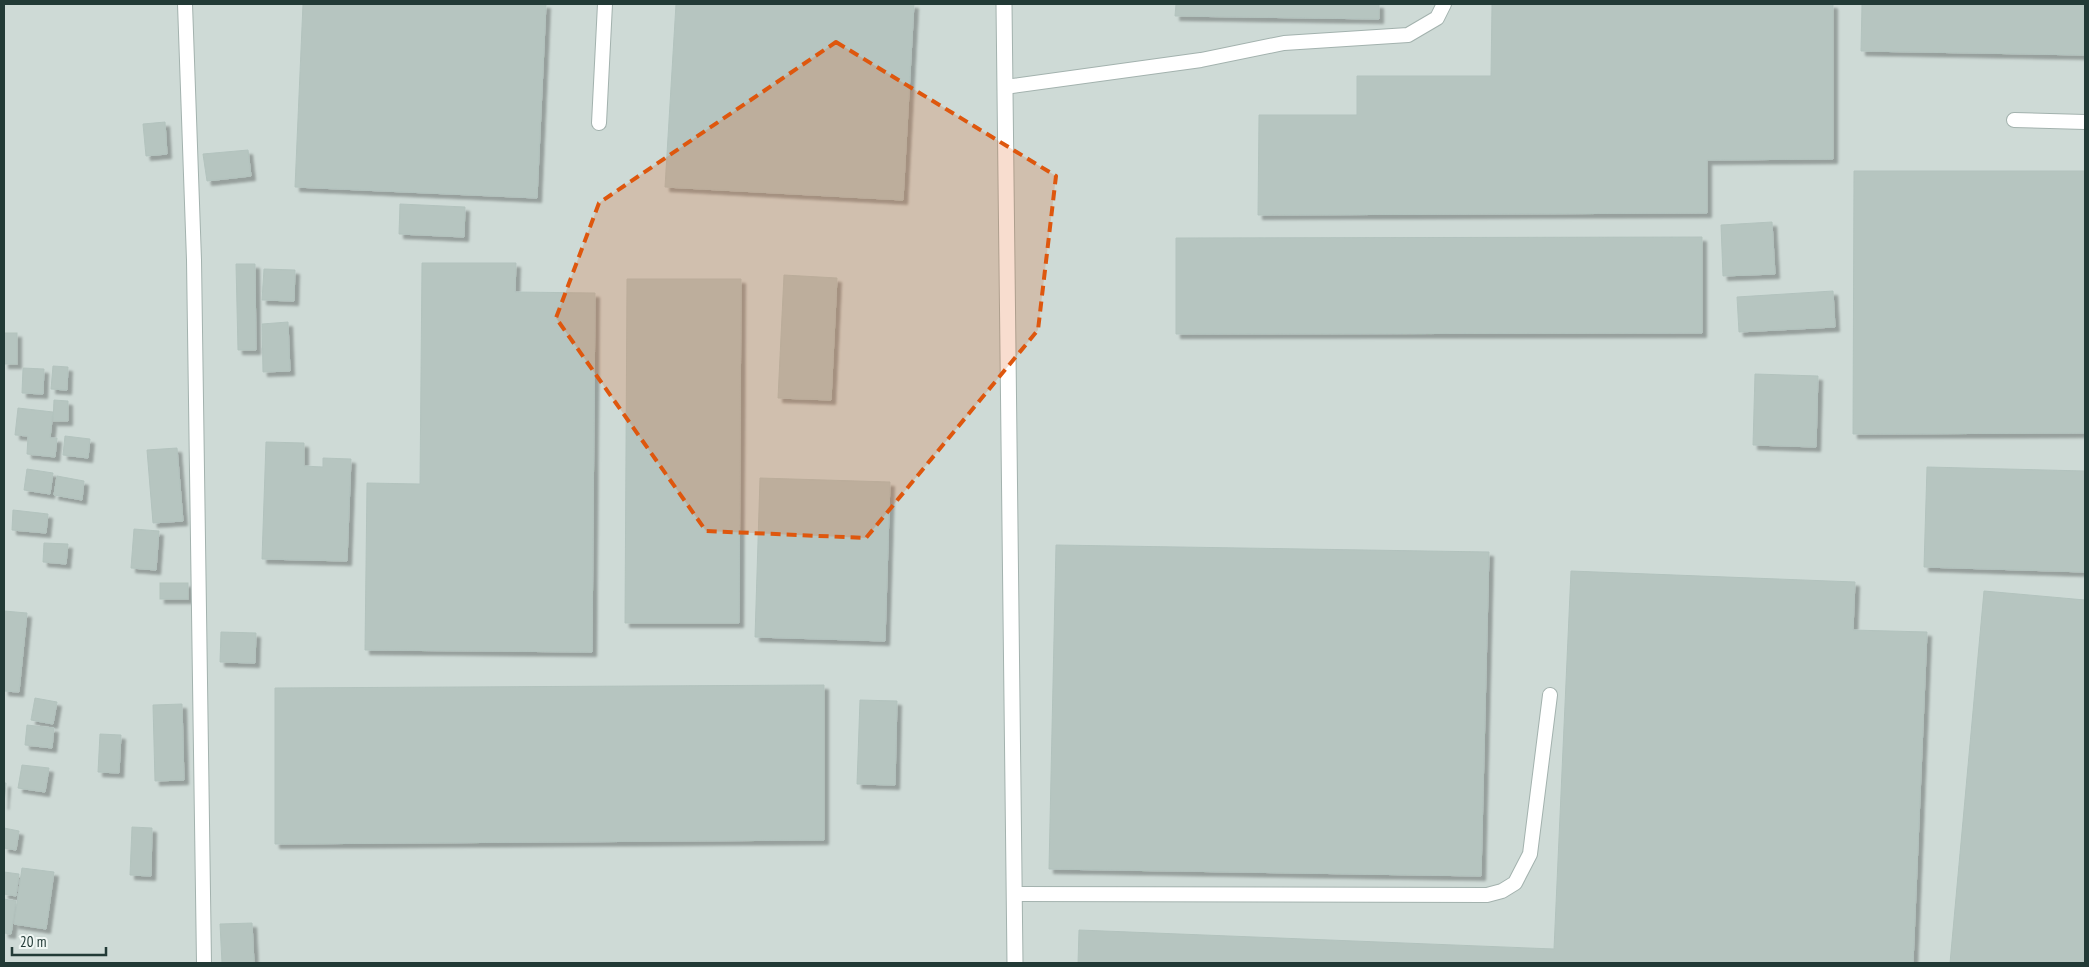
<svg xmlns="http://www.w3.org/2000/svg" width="2089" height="967" font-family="'PT Sans Narrow',sans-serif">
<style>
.built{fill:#cedad6}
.building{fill:#b6c5c0;stroke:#b3c3be;filter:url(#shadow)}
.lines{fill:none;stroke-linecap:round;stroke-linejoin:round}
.lane-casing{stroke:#a3b2ae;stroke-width:16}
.street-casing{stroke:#a3b2ae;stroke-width:17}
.lane{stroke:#fff;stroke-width:14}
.street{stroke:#fff;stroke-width:15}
.marked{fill:#de570e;fill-opacity:0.2;stroke:#de570e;stroke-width:4;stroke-dasharray:10 6;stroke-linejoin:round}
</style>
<defs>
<filter id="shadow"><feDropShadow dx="4.5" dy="4.5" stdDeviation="1" flood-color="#0004"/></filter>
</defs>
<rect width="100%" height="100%" fill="#e0eae7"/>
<rect class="built" x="4" y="4" width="2081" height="959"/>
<g class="building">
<path d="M303,4H546L537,198L295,187Z"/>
<path d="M676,4H914L903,200L665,187Z"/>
<path d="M1176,4H1379V19L1175,16Z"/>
<path d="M1492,4H1833V159L1707,160V213L1258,215L1259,115H1357V76H1491Z"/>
<path d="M1862,4H2085V55L1861,51Z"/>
<path d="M165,122L167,154L146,156L143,124Z"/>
<path d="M248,150L251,176L207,181L203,154Z"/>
<path d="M1854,171H2085V433L1853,434Z"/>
<path d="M400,204L465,207L464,237L399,234Z"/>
<path d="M1772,222L1775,274L1723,276L1721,225Z"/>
<path d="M1702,237V333L1176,334V238Z"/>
<path d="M422,263H516L515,292L595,293L592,652L365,650L367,483L420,484Z"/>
<path d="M236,264H255L256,350H238Z"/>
<path d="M264,269L295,270L294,301L262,300Z"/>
<path d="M784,275L837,278L831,400L778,398Z"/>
<path d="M627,279H741L739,623H625Z"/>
<path d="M1833,291L1835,327L1739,332L1737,297Z"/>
<path d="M288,322L290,371L263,372L262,324Z"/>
<rect x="4" y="333" width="13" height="31"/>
<path d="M53,366L68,367L67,390L51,389Z"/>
<path d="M23,368L44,369L43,394L22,393Z"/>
<path d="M1755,374L1818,376L1816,447L1753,445Z"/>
<path d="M54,400L68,401V421H53Z"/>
<path d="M18,408L53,412L50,438H57L55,457L27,454L28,436L15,435Z"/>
<path d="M65,436L90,439L88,458L63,455Z"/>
<path d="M266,442L304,443V466L323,467V458L351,459L347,561L262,559Z"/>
<path d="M177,448L183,521L153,523L147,450Z"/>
<path d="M1927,467L2085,471V572L1924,567Z"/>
<path d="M27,469L53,473L50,494L24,490Z"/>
<path d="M57,476L84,481L82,500L54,495Z"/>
<path d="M760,478L890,482L885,641L755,637Z"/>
<path d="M13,510L48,514L46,533L12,530Z"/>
<path d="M134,529L159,531L156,570L131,568Z"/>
<path d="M44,543L68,544L66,564L43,562Z"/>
<path d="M1056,545L1489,552L1481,876L1049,869Z"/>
<path d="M1571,571L1855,582L1853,630L1927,632L1913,963H1078L1079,930L1554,949Z"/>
<rect x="160" y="583" width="28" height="16"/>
<path d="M1984,591L2085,600V963H1950Z"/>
<path d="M4,611L27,613L19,692L4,691Z"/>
<path d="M221,632L256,633L255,663L220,662Z"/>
<path d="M824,685V840L275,844V688Z"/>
<path d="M35,698L57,702L53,724L31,720Z"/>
<path d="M860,700L897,701L895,785L857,784Z"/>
<path d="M182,704L184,780L155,781L153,705Z"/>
<path d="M27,725L54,728L52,748L25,745Z"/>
<path d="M100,734L121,735L119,773L98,772Z"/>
<path d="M22,765L49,768L45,792L18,788Z"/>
<path d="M4,783H6L4,805Z"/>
<path d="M132,827L152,828L151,876L130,875Z"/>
<path d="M4,828L19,831L16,850L4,848Z"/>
<path d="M22,868L54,872L46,929L14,924Z"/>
<path d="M4,872L19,874L16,896L4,894Z"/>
<path d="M4,899L16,901L11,934L4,933Z"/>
<path d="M252,923L254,963H222L220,924Z"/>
</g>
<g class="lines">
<g class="lane-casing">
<g id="lane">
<path d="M185,4L194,260L204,963"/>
<path d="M1005,87L1201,60L1284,43L1408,35L1437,18L1444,4"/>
<path d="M2014,120L2085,122"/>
<path d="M599,123L605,4"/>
<path d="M1015,894L1487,895L1502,891L1515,883L1530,854L1550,695"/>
</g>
</g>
<g class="street-casing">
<path id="street" d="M1004,4L1015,963"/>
</g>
<use href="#lane" class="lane"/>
<use href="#street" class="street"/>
</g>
<path class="marked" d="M836,42L1056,176L1038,330L866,538L706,531L556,318L599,203Z"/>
<rect width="2089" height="967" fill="none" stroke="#223a36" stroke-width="10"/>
<path d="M12 947v8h94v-8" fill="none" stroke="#223a36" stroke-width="2.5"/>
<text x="20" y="947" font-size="15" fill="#223a36" stroke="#f0f7f4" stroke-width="4" paint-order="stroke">20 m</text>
</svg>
